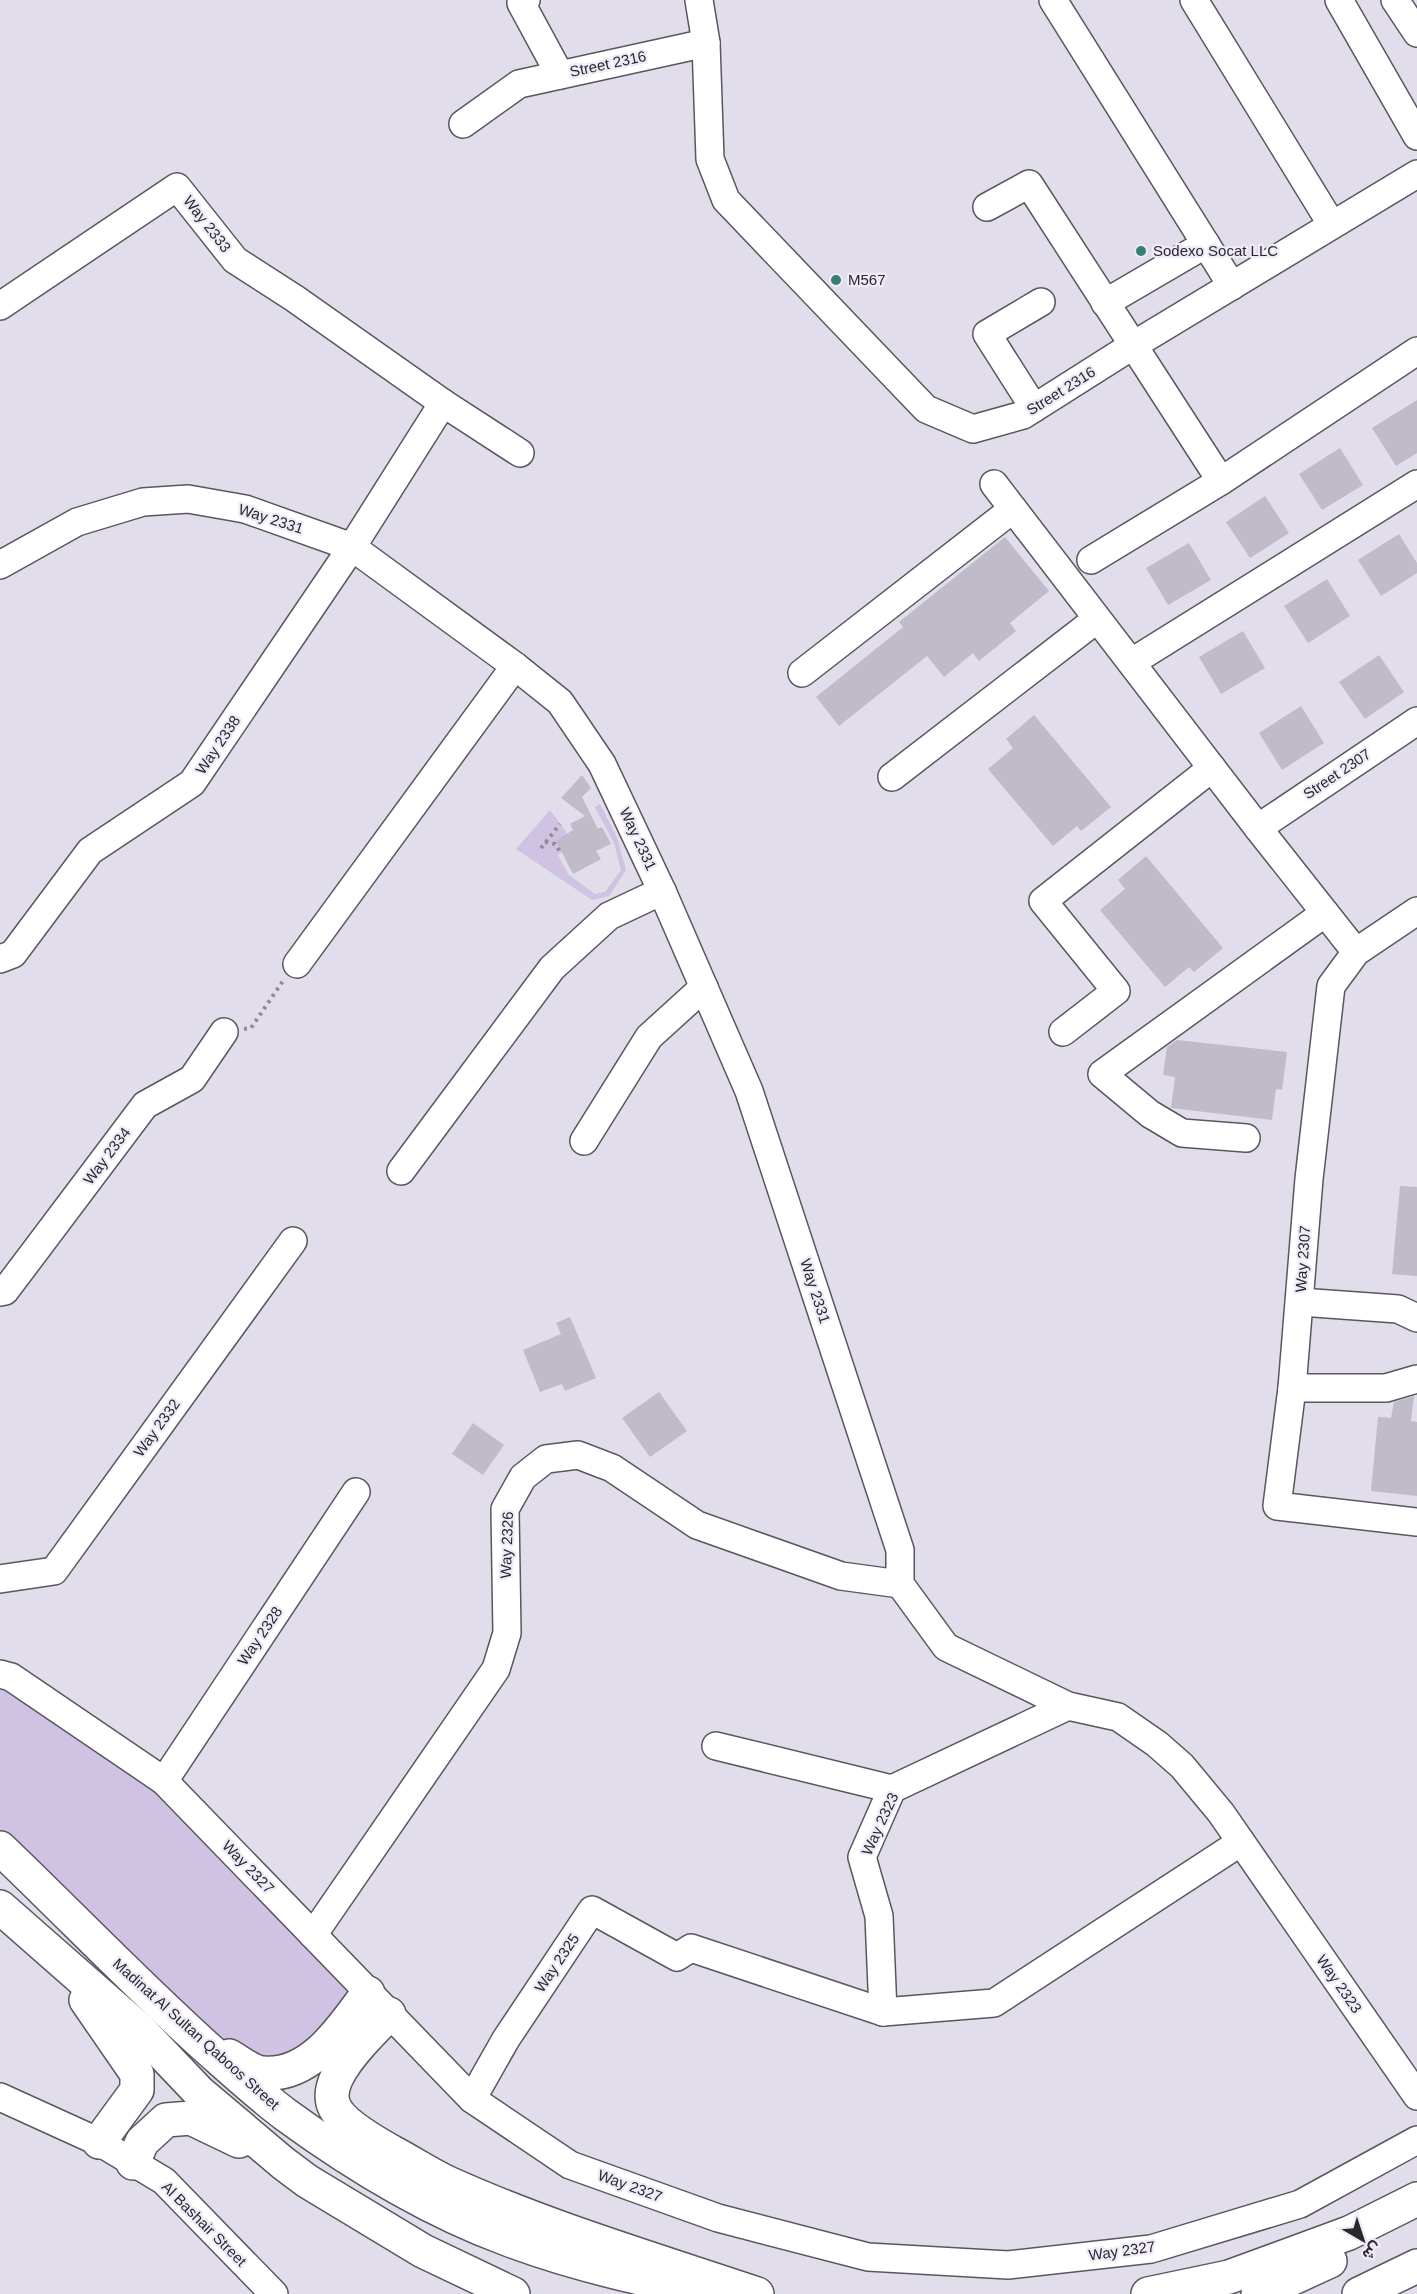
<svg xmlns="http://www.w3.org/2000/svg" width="1417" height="2294" font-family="Helvetica,Vazirmatn,sans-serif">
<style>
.green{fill:#cfc2e3}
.building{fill:#c0bbc8}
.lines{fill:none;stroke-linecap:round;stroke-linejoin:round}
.minor-casing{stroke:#5a5661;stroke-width:30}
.major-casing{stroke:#5a5661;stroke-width:36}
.path{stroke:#8f8b95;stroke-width:4;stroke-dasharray:3 4.5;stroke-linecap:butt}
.minor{stroke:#fff;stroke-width:27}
.major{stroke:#fff;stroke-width:33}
.poi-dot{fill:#397e73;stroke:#efeaf8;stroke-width:2}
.labels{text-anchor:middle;stroke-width:4.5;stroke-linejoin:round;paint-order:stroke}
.street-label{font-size:15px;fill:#2a282d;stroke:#efeaf8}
.poi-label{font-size:15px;fill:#2a282d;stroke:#efeaf8;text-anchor:start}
</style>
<rect width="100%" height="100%" fill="#e2ddea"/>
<g class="green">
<path d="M600,804L617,837L626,870L609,896L592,900L516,849L550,810L569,836L562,852L558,855L569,875L595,894L605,892L621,870L614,843L595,807Z"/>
<path d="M0,1676L162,1781L366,1992L288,2069L233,2056L0,1844Z"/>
</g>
<g class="building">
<path d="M1417,400V453L1396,466L1372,428Z"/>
<path d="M1340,448L1363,485L1322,510L1299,474Z"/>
<path d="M1265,496L1289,533L1250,558L1226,522Z"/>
<path d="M1399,534L1417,563V573L1381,596L1358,560Z"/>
<path d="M1005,537L1049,591L1010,623L1016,631L979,661L973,653L944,677L927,656L839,726L816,697L903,627L899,622Z"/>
<path d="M1189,543L1211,580L1168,605L1146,568Z"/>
<path d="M1327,579L1350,616L1308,643L1284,606Z"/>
<path d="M1243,631L1265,668L1221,694L1199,657Z"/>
<path d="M1379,655L1404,692L1365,719L1339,682Z"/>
<path d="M1301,706L1324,743L1282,770L1259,733Z"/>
<path d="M1034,715L1111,807L1081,831L1077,826L1053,846L988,769L1013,748L1006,739Z"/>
<path d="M582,775L591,788L582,797L598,829L602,827L611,844L596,851L601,859L573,874L556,841L573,830L570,824L585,816L561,798Z"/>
<path d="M1146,856L1223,948L1194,972L1189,967L1165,987L1100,910L1125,889L1118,880Z"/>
<path d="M1177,1040L1287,1052L1282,1090L1276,1089L1272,1120L1171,1108L1175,1077L1163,1075L1167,1047Z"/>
<path d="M1400,1186L1417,1187V1276L1392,1274Z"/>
<path d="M570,1317L596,1378L565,1391L562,1384L540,1392L523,1350L561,1334L556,1323Z"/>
<path d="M659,1392L687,1431L650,1457L622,1418Z"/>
<path d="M1414,1396L1411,1421L1417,1422V1496L1371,1491L1378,1417L1391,1418L1394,1402Z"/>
<path d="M473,1423L504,1445L483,1475L452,1454Z"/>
</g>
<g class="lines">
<g class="minor-casing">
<g id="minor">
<path d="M526,0L521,3L560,75"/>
<path d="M699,0L706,43L710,159L726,200L926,409L973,429L1023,415L1132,346L1417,174"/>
<path d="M1053,0L1232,286"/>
<path d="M1194,0L1332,225"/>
<path d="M1339,0L1417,136"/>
<path d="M1395,0L1417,33"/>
<path d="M463,124L519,84L706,43"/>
<path d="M987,207L1029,184L1221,481"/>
<path d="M1105,303L1206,244"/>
<path d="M0,306L177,187L235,260L294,298L443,403L520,453"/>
<path d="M1034,408L987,334L1041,302"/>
<path d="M994,484L1258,828L1356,952"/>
<path d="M1091,560L1221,481L1417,351"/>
<path d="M0,565L77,522L143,502L188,499L245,509L352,547L515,666L560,702L602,764L662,891L749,1091L900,1550V1584"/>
<path d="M1132,662L1417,484"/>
<path d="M802,673L1013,509"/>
<path d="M892,777L1097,619"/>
<path d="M1258,828L1417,721"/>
<path d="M1417,911L1356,952L1331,986L1309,1179L1292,1388L1277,1506L1417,1522"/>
<path d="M0,959L13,954L90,851L192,783L352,547L443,403"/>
<path d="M297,964L515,666"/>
<path d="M1063,1032L1116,991L1043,901L1212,768"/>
<path d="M1246,1138L1182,1133L1150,1114L1102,1074L1325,913"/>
<path d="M584,1141L649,1037L704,987"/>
<path d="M401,1171L552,968L609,916L662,891"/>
<path d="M0,1292L5,1291L145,1105L192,1079L224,1032"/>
<path d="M1300,1302L1398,1309L1417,1318"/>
<path d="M1292,1388H1386L1417,1379"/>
<path d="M0,1579L54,1571L293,1241"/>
<path d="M900,1584L946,1647L1068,1706L1118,1717L1157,1744L1182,1766L1221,1813L1417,2096"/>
<path d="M0,1674L11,1677L164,1781L472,2099L570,2165L718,2218L868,2257L1008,2265L1151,2249L1300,2204L1417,2140"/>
<path d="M716,1746L892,1789"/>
<path d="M164,1781L356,1492"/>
<path d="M313,1935L496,1669L507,1633L505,1509L523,1477L546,1459L578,1455L612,1468L697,1525L841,1576L900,1584"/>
<path d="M883,2012L879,1916L862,1857L892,1789L1068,1706"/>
<path d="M0,2097L99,2142L164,2181L274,2294"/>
<path d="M472,2099L506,2039L592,1910L677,1957L691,1948L883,2012L994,2003L1241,1842"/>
</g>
</g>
<g class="major-casing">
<g id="major">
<path d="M0,1848C69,1914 135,1983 206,2047C232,2070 258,2094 286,2115C353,2164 429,2210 507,2239C575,2265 647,2281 718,2294"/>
<path d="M0,1907L140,2030L199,2092L283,2163L307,2181L423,2251L513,2294"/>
<path d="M86,2000L137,2074V2090L99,2142"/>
<path d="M389,2014C371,2033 325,2074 333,2103C338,2122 376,2143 392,2152C411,2162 429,2174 448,2183C548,2228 653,2259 757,2294"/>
<path d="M229,2056C238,2061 252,2072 262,2073C311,2078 343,2027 368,1993"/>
<path d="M133,2163L142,2142L166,2120L191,2118L239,2141"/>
<path d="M1148,2294L1229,2277L1349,2233L1417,2199"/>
<path d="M1258,2294L1330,2261"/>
<path d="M1359,2294L1417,2266"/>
</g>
</g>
<g class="path">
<path d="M545,842L555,844L561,853"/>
<path d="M541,848L560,824"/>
<path d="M244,1029L251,1028L283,981"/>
</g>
<use href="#minor" class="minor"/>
<use href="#major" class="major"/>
</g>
<g class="poi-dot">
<circle cx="1141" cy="251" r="6"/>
<circle cx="836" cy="280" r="6"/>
</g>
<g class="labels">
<g class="street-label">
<text transform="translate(608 64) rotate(-12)" y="5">Street 2316</text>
<text transform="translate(207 224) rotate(52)" y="5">Way 2333</text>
<text transform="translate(1061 391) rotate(-32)" y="5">Street 2316</text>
<text transform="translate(271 519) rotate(18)" y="5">Way 2331</text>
<text transform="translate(218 745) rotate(-56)" y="5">Way 2338</text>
<text transform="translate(1337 774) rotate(-34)" y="5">Street 2307</text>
<text transform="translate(638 839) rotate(65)" y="5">Way 2331</text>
<text transform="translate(107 1156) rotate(-53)" y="5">Way 2334</text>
<text transform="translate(1303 1259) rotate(-86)" y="5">Way 2307</text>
<text transform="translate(815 1291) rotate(72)" y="5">Way 2331</text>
<text transform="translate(157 1428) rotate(-54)" y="5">Way 2332</text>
<text transform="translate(507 1545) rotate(-88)" y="5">Way 2326</text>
<text transform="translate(260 1636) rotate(-56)" y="5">Way 2328</text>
<text transform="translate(880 1824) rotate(-65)" y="5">Way 2323</text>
<text transform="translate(248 1867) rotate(46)" y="5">Way 2327</text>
<text transform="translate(557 1963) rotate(-56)" y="5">Way 2325</text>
<text transform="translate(1339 1984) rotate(55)" y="5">Way 2323</text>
<text transform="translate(196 2034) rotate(42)" y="5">Madinat Al Sultan Qaboos Street</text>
<text transform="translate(630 2186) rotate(20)" y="5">Way 2327</text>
<text transform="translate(204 2224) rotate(45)" y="5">Al Bashair Street</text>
<text transform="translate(1122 2251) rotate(-8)" y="5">Way 2327</text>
</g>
<g class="poi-label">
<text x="1153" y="256">Sodexo Socat LLC</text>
<text x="848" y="285">M567</text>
</g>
</g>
<g transform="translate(1363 2240) rotate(141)" stroke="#efeaf8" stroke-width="4.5" paint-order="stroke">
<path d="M0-4.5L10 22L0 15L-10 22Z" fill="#2a282d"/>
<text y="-9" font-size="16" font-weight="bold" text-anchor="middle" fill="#2a282d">ش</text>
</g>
</svg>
